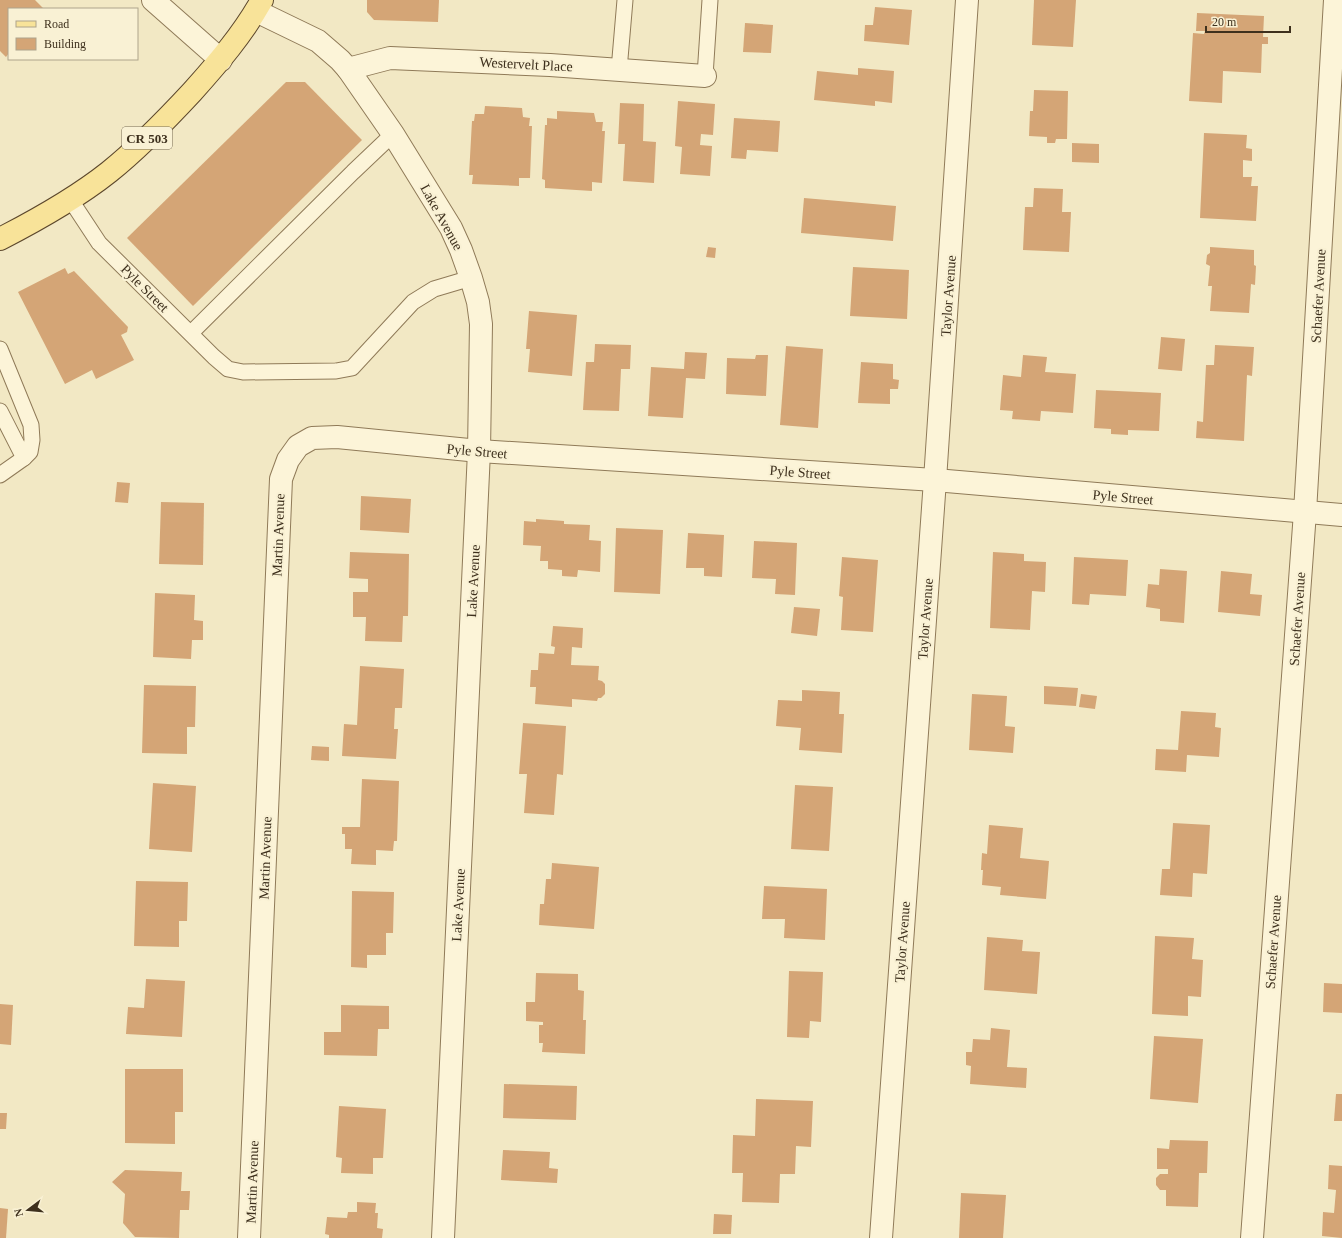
<svg xmlns="http://www.w3.org/2000/svg" width="1342" height="1238" font-family="'Times New Roman',serif">
<style>
.building{fill:#d4a576}
.lines{fill:none;stroke-linecap:round;stroke-linejoin:round}
.lane-casing{stroke:#8f7a58;stroke-width:17}
.street-casing{stroke:#8f7a58;stroke-width:24}
.primary-casing{stroke:#5c472c;stroke-width:24}
.lane{stroke:#fcf4d8;stroke-width:15}
.street{stroke:#fcf4d8;stroke-width:22}
.primary{stroke:#f8e399;stroke-width:22}
.labels{text-anchor:middle;stroke-width:4;stroke-linejoin:round;paint-order:stroke}
.shield{fill:#f9f1d4;stroke:#766a54;stroke-width:1}
.shield-label{font-size:13px;font-weight:bold;fill:#3e301d}
.street-label{font-size:14px;fill:#3e301d;stroke:#f9f1d4}
</style>
<rect width="100%" height="100%" fill="#f2e8c4"/>
<g class="building">
<path d="M0,0H35L44,9H9V53L6,57L0,51Z"/>
<path d="M367,0H439L438,22L374,20L367,12Z"/>
<path d="M1034,0H1076L1073,47L1032,45Z"/>
<path d="M875,7L912,10L909,45L864,41L865,25H873Z"/>
<path d="M1197,13L1264,16L1263,37H1268V44H1262L1261,73L1223,71L1222,103L1189,101L1193,33L1204,34L1205,31H1196Z"/>
<path d="M745,23L773,25L771,53L743,52Z"/>
<path d="M858,68L894,71L892,103L875,101V106L814,100L817,71L858,75Z"/>
<path d="M286,82H305L362,140L193,306L127,238Z"/>
<path d="M1034,90L1068,91L1067,139H1056L1055,143H1047V137L1029,136L1030,111H1033Z"/>
<path d="M678,101L715,104L713,135L701,134L700,145L712,146L710,176L680,174L682,147L675,146Z"/>
<path d="M620,103L644,104L643,141L656,142L654,183L623,181L625,144H618Z"/>
<path d="M485,106L522,108L523,117L530,118L529,126H532L530,178H519V186L472,184L473,175H469L472,121H474L475,114H484Z"/>
<path d="M557,111L594,113L596,122H603L602,131H605L602,183L592,182V191L545,188V180L542,179L545,125H547V118L557,119Z"/>
<path d="M734,118L780,121L778,152L747,150L746,159L731,158Z"/>
<path d="M1204,133L1247,135L1246,148L1252,149V161L1243,160V177H1252L1251,186H1258L1256,221L1200,218Z"/>
<path d="M1072,143L1099,144V163L1072,162Z"/>
<path d="M1034,188L1063,189L1062,212H1071L1069,252L1023,250L1025,207H1033Z"/>
<path d="M804,198L896,206L893,241L801,233Z"/>
<path d="M708,247L716,248L715,258L706,257Z"/>
<path d="M1210,247L1254,250V265L1256,266L1255,285L1251,284L1249,313L1210,311L1212,286H1208L1210,266L1206,264L1207,255L1210,253Z"/>
<path d="M853,267L909,270L907,319L850,316Z"/>
<path d="M65,268L68,274L74,271L128,327L127,332L121,335L134,360L96,379L92,370L65,384L18,292Z"/>
<path d="M529,311L577,315L572,376L528,372L530,349H526Z"/>
<path d="M1161,337L1185,339L1182,371L1158,369Z"/>
<path d="M595,344L631,345L630,369H621L619,411L583,410L586,362H594Z"/>
<path d="M1215,345L1254,347L1252,376L1247,375L1244,441L1196,438L1197,421L1203,422L1206,365H1214Z"/>
<path d="M786,346L823,349L818,428L780,425Z"/>
<path d="M685,352L707,353L705,379L686,378L683,418L648,416L651,367L684,369Z"/>
<path d="M756,355H768L766,396L726,394L727,358L755,359Z"/>
<path d="M1023,355L1047,357L1045,372L1076,374L1073,413L1041,411L1040,421L1012,419L1013,411L1000,410L1003,375L1021,377Z"/>
<path d="M861,362L893,364V379L899,380L898,389H890V404L858,403Z"/>
<path d="M1096,390L1161,393L1159,431L1128,430V435L1111,434V429L1094,428Z"/>
<path d="M117,482L130,483L128,503L115,502Z"/>
<path d="M361,496L411,499L409,533L360,530Z"/>
<path d="M161,502L204,503L203,565L159,564Z"/>
<path d="M536,519L564,521V524L590,525L589,540L601,541L600,572L578,570L577,577L562,576V570L548,569V561H540L541,546L523,545L524,521L536,522Z"/>
<path d="M616,528L663,530L660,594L614,592Z"/>
<path d="M688,533L724,535L722,577L704,576V568H686Z"/>
<path d="M754,541L797,543L795,595L775,594L776,579L752,578Z"/>
<path d="M350,552L409,554L408,616H403L402,642L365,641L366,617H353V592H368V579L349,578Z"/>
<path d="M993,552L1024,554V561L1046,562L1045,592L1032,591L1030,630L990,628Z"/>
<path d="M842,557L878,560L873,632L841,630L843,597L839,596Z"/>
<path d="M1074,557L1128,560L1126,596L1090,594L1089,605L1072,604Z"/>
<path d="M1160,569L1187,571L1184,623L1160,621V609L1146,607L1148,584L1159,585Z"/>
<path d="M1221,571L1252,574L1250,594L1262,595L1260,616L1218,612Z"/>
<path d="M155,593L195,595L194,620L203,621V640H192L191,659L153,657Z"/>
<path d="M794,607L820,609L817,636L791,633Z"/>
<path d="M553,626L583,628L582,648L572,647L571,665L599,666L598,680L602,681L605,684V694L601,698H598L597,701L572,699V707L535,704L536,687H530L531,670H538L539,653L554,654L555,647L551,646Z"/>
<path d="M360,666L404,669L402,708H395L394,729H398L396,759L342,756L344,724L357,725Z"/>
<path d="M144,685L196,686L195,727H187V754L142,753Z"/>
<path d="M1044,686L1078,688L1076,706L1044,704Z"/>
<path d="M802,690L840,692L839,714H844L842,753L799,750L801,728L776,726L778,700L802,701Z"/>
<path d="M972,694L1007,696L1005,726L1015,727L1013,753L969,750Z"/>
<path d="M1081,694L1097,696L1095,709L1079,707Z"/>
<path d="M1181,711L1216,713L1215,727L1221,728L1219,757L1187,755L1186,772L1155,770L1156,749L1178,750Z"/>
<path d="M523,723L566,726L563,775L557,774L554,815L524,813L527,774H519Z"/>
<path d="M312,746L329,747V761L311,760Z"/>
<path d="M362,779L399,781L397,841H394L393,851L376,850V865L351,864L352,849H345V834H342V827H360Z"/>
<path d="M153,783L196,786L192,852L149,849Z"/>
<path d="M795,785L833,787L829,851L791,849Z"/>
<path d="M1173,823L1210,825L1207,874L1193,873L1192,897L1160,895L1162,869H1170Z"/>
<path d="M989,825L1023,828L1020,858L1049,861L1046,899L1000,895L1001,887L982,885L983,870H981L982,853L987,854Z"/>
<path d="M552,863L599,867L594,929L539,925L540,904H544L546,879H551Z"/>
<path d="M136,881L188,882L187,921H179V947L134,946Z"/>
<path d="M764,886L827,889L825,940L784,938L785,919H762Z"/>
<path d="M352,891L394,892L393,933H386V955H367V968L351,967Z"/>
<path d="M1155,936L1194,938L1192,959L1203,960L1201,997L1188,996V1016L1152,1014Z"/>
<path d="M987,937L1023,940L1022,951L1040,952L1037,994L984,990Z"/>
<path d="M789,971L823,972L821,1022L810,1021L809,1038L787,1037Z"/>
<path d="M536,973L578,974V990L584,991L583,1020H586L585,1054L542,1052L543,1043H539V1025H543V1022L526,1021V1002H535Z"/>
<path d="M146,979L185,981L182,1037L126,1034L128,1007L144,1008Z"/>
<path d="M1324,983L1342,984V1013L1323,1012Z"/>
<path d="M0,1004L13,1005L11,1045L0,1044Z"/>
<path d="M341,1005L389,1006V1029H378L377,1056L324,1055V1032H341Z"/>
<path d="M991,1028L1010,1030L1007,1067L1027,1068L1026,1088L970,1084L971,1066L966,1065V1052H972L973,1039L990,1040Z"/>
<path d="M1154,1036L1203,1039L1198,1103L1150,1099Z"/>
<path d="M125,1069H183V1112H175V1144L125,1143Z"/>
<path d="M504,1084L577,1086L576,1120L503,1118Z"/>
<path d="M1336,1094H1342V1121H1334Z"/>
<path d="M756,1099L813,1101L811,1147L796,1146L795,1174H780L779,1203L742,1202L743,1173H732L733,1135L755,1136Z"/>
<path d="M339,1106L386,1109L383,1158H373V1174L341,1173L342,1158L336,1157Z"/>
<path d="M0,1113H7L6,1129H0Z"/>
<path d="M1170,1140L1208,1141L1207,1173H1199L1198,1207L1166,1206V1190H1160L1156,1185V1178L1160,1174H1168V1169H1157V1148L1169,1149Z"/>
<path d="M503,1150L550,1152L549,1168L558,1169L557,1183L501,1180Z"/>
<path d="M1329,1165L1342,1166V1238L1322,1236L1323,1212L1334,1213L1336,1190L1328,1189Z"/>
<path d="M125,1170L182,1172L181,1191H190L189,1210H180L179,1238L135,1237L123,1223L125,1194L112,1182Z"/>
<path d="M961,1193L1006,1195L1003,1238H959Z"/>
<path d="M357,1202L376,1203L375,1213H378L377,1228L383,1229L382,1238H329V1235L325,1234L327,1217L347,1218L348,1212H357Z"/>
<path d="M0,1208L8,1209L6,1238H0Z"/>
<path d="M714,1214L732,1215L731,1234H713Z"/>
</g>
<g class="lines">
<g class="lane-casing">
<g id="lane">
<path d="M619,70L625,0"/>
<path d="M705,76L710,0"/>
<path d="M70,199L99,243L214,357L228,369L243,372L336,371L352,368L413,302L434,289L471,278"/>
<path d="M191,333L353,172L393,134"/>
<path d="M0,349L31,425L32,440L30,452L24,458L0,475"/>
<path d="M0,411L24,458"/>
</g>
</g>
<g class="street-casing">
<g id="street">
<path d="M153,0L221,60"/>
<path d="M256,11L318,41L340,60L348,69L393,134L451,228L461,250L471,278L478,302L481,324L479,451L443,1238"/>
<path d="M348,69L390,58L550,65L705,76"/>
<path d="M249,1238L281,479L288,460L298,446L312,438L337,437L479,451L935,480L1342,515"/>
<path d="M881,1238L935,480L967,0"/>
<path d="M1252,1238L1305,512L1335,0"/>
</g>
</g>
<g class="primary-casing">
<path id="primary" d="M0,239C37,220 75,199 109,172C139,148 166,120 192,92C218,63 243,34 262,0"/>
</g>
<use href="#lane" class="lane"/>
<use href="#street" class="street"/>
<use href="#primary" class="primary"/>
</g>
<g class="labels">
<rect class="shield" x="122" y="127" width="50" height="22" rx="3"/>
<g class="shield-label">
<text x="147" y="143">CR 503</text>
</g>
<g class="street-label">
<text transform="translate(526 64) rotate(3)" y="5">Westervelt Place</text>
<text transform="translate(442 217) rotate(61)" y="5">Lake Avenue</text>
<text transform="translate(145 288) rotate(45)" y="5">Pyle Street</text>
<text transform="translate(948 296) rotate(-86)" y="5">Taylor Avenue</text>
<text transform="translate(1318 296) rotate(-87)" y="5">Schaefer Avenue</text>
<text transform="translate(477 451) rotate(5)" y="5">Pyle Street</text>
<text transform="translate(800 472) rotate(4)" y="5">Pyle Street</text>
<text transform="translate(1123 497) rotate(5)" y="5">Pyle Street</text>
<text transform="translate(278 535) rotate(-88)" y="5">Martin Avenue</text>
<text transform="translate(473 581) rotate(-87)" y="5">Lake Avenue</text>
<text transform="translate(925 619) rotate(-86)" y="5">Taylor Avenue</text>
<text transform="translate(1297 619) rotate(-86)" y="5">Schaefer Avenue</text>
<text transform="translate(265 858) rotate(-88)" y="5">Martin Avenue</text>
<text transform="translate(458 905) rotate(-87)" y="5">Lake Avenue</text>
<text transform="translate(902 942) rotate(-86)" y="5">Taylor Avenue</text>
<text transform="translate(1273 942) rotate(-86)" y="5">Schaefer Avenue</text>
<text transform="translate(252 1182) rotate(-88)" y="5">Martin Avenue</text>
</g>
</g>
<rect x="8" y="8" width="130" height="52" fill="#f9f1d4" stroke="#aea48b"/>
<rect x="16" y="21" width="20" height="6" fill="#f8e399" stroke="#aea48b"/>
<text x="44" y="28" font-size="12" fill="#3e301d">Road</text>
<rect x="16" y="38" width="20" height="12" fill="#d4a576" stroke="#aea48b"/>
<text x="44" y="48" font-size="12" fill="#3e301d">Building</text>
<g transform="translate(28 1210) rotate(254)" stroke="#f9f1d4" stroke-width="3" paint-order="stroke">
<path d="M0-3L7 15L0 10L-7 15Z" fill="#3e301d"/>
<text y="-6" font-size="11" font-weight="bold" text-anchor="middle" fill="#3e301d">N</text>
</g>
<path d="M1206 26v6h84v-6" fill="none" stroke="#3e301d" stroke-width="2"/>
<text x="1212" y="26" font-size="12" fill="#3e301d" stroke="#f9f1d4" stroke-width="3" paint-order="stroke">20 m</text>
</svg>
